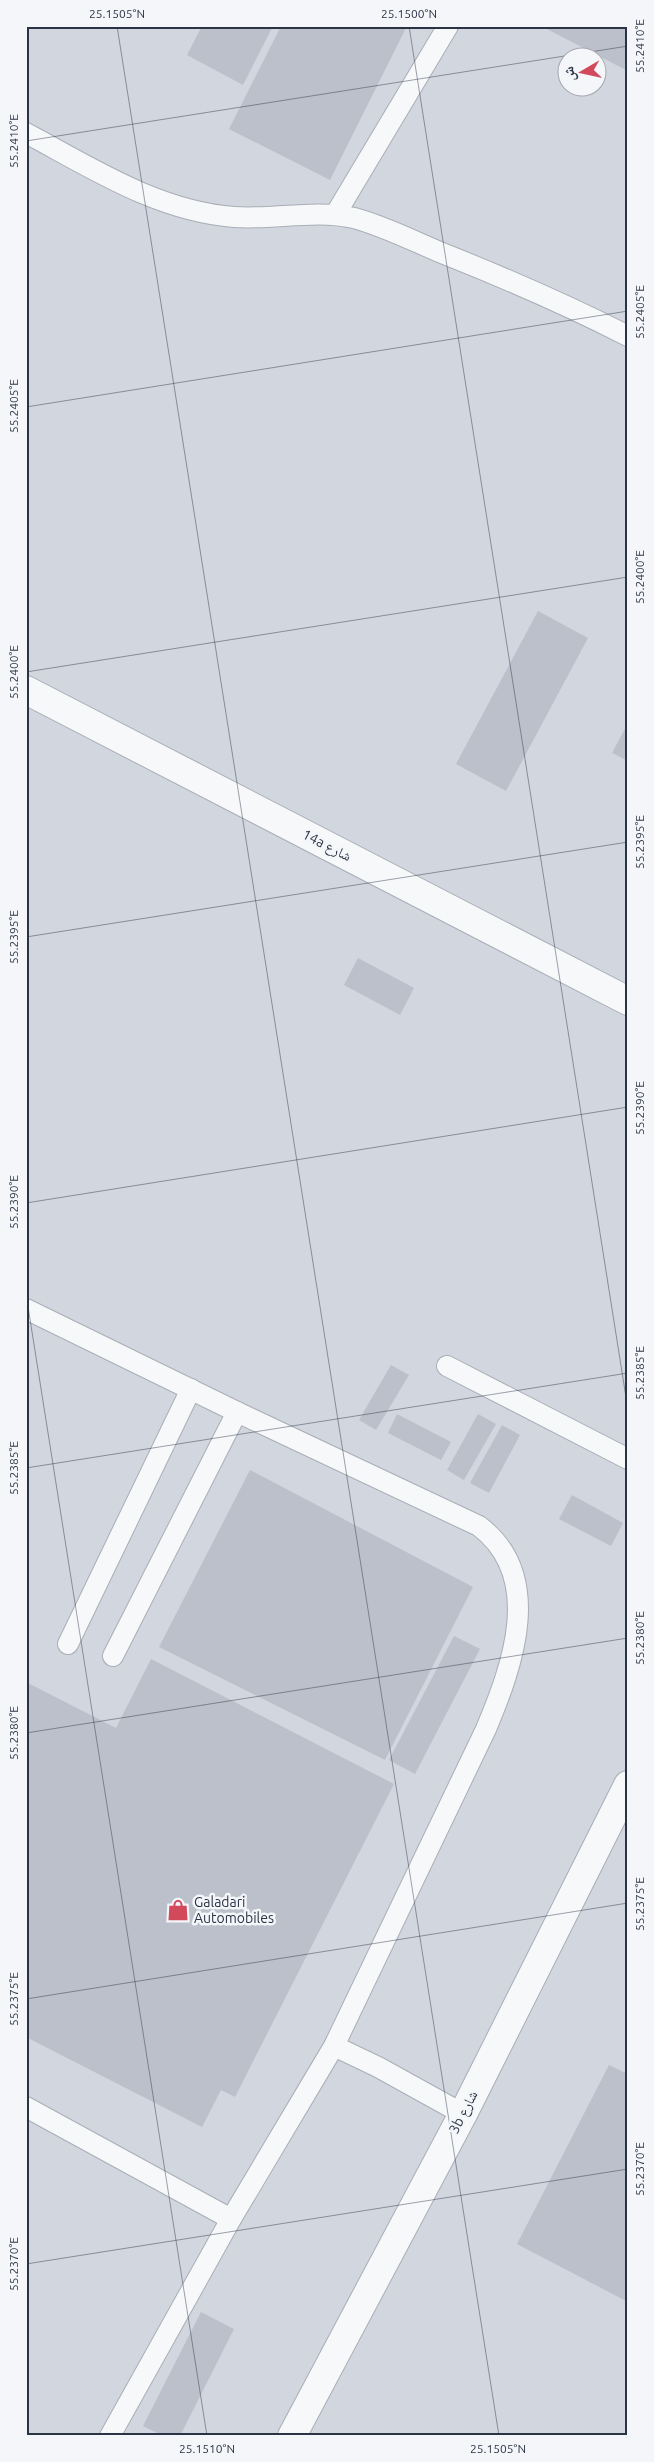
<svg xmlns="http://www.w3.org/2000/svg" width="654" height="2462" font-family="Ubuntu,'Noto Naskh Arabic',sans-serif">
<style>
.built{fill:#d2d6de;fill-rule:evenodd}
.building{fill:#bbc0ca}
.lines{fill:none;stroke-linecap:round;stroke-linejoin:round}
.service-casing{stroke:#a9aeb7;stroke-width:22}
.minor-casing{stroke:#a9aeb7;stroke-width:30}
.service{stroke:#f7f8fa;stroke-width:20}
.minor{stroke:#f7f8fa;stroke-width:28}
.ticks{fill:none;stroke:#2b3445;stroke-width:1;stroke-opacity:0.45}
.labels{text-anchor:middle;stroke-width:5;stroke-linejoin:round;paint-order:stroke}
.street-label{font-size:14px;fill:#2b3445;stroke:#f4f6f9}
.poi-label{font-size:14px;fill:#2b3445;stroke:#f4f6f9;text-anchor:start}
.neatline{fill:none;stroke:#2b3445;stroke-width:2}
.ticks-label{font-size:12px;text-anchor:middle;fill:#2b3445}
</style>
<rect width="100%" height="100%" fill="#e4e7ec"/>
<path class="built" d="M26,26H628V2436H26ZM566,58H596V88H566Z"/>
<g class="building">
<path d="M202,26H273L243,85L187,55Z"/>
<path d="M281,26H407L330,180L229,129Z"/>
<path d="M541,26H628V71Z"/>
<path d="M538,611L588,638L506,791L456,764Z"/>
<path d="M628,723V761L612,753Z"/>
<path d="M358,958L414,988L400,1015L344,985Z"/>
<path d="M391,1365L409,1375L376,1430L359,1420Z"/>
<path d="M397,1414L451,1442L441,1460L388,1433Z"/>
<path d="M478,1414L496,1424L464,1480L447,1470Z"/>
<path d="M502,1425L520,1435L489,1493L470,1483Z"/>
<path d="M250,1470L473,1587L385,1760L159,1647Z"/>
<path d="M572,1495L623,1523L611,1546L559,1519Z"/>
<path d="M454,1636L480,1649L415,1774L389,1760Z"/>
<path d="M151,1659L394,1784L235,2097L221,2090L202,2127L26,2037V1682L116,1728Z"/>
<path d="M609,2065L628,2074V2302L517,2244Z"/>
<path d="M201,2312L234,2329L180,2436H163L143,2426Z"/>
</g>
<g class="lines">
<g class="service-casing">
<g id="service">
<path d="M26,133C92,168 157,211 234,217C274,220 315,209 354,218C384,226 413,241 442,253C505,278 567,305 628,336"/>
<path d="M335,215L448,26"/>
<path d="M26,1309L237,1412L479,1526C545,1576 513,1665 486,1729L334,2046L231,2219L110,2436"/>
<path d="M447,1366L628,1459"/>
<path d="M68,1644L191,1389"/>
<path d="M113,1656L237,1412"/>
<path d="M334,2046L378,2067L463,2114"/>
<path d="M26,2107L231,2219"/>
</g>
</g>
<g class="minor-casing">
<g id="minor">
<path d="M26,690L628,1001"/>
<path d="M292,2436L463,2114L628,1785"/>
</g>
</g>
<use href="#service" class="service"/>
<use href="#minor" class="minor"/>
</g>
<path class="ticks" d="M117,26L499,2436M409,26L628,1410M26,141L628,46M26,407L628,311M26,672L628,577M26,937L628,842M26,1203L628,1107M26,1294L207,2436M26,1468L628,1373M26,1733L628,1638M26,1999L628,1903M26,2264L628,2169M618,2436L628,2434"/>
<defs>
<g id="shop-bare" transform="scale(1.725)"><path d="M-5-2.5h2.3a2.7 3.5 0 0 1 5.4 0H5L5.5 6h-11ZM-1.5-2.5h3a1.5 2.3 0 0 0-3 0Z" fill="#d1495b" stroke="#f4f6f9" stroke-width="2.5" paint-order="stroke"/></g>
</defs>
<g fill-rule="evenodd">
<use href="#shop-bare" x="178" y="1910"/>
</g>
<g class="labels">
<g class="street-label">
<text transform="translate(327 845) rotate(27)" y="5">14a شارع</text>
<text transform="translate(463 2112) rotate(-63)" y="5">3b شارع</text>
</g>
<g class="poi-label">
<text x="194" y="1907">Galadari<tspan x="194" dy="16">Automobiles</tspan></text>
</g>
</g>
<rect width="654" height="2462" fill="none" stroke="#f4f6f9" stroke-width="55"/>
<g transform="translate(582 72) rotate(261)"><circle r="24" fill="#f4f6f9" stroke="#a4a8b1"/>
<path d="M0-4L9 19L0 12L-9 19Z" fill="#d1495b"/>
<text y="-8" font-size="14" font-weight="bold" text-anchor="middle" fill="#2b3445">ش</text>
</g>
<rect x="28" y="28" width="598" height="2406" class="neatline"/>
<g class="ticks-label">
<text x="117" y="18">25.1505°N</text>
<text x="409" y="18">25.1500°N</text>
<text transform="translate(640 46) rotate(-90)" y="4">55.2410°E</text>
<text transform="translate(14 141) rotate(-90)" y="4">55.2410°E</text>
<text transform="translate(640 312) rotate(-90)" y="4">55.2405°E</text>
<text transform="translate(14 406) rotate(-90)" y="4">55.2405°E</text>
<text transform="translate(640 577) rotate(-90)" y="4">55.2400°E</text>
<text transform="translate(14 672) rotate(-90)" y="4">55.2400°E</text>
<text transform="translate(640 842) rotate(-90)" y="4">55.2395°E</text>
<text transform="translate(14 937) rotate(-90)" y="4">55.2395°E</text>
<text transform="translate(640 1108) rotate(-90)" y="4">55.2390°E</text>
<text transform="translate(14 1202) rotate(-90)" y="4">55.2390°E</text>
<text transform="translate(640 1373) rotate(-90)" y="4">55.2385°E</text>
<text transform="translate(14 1468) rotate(-90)" y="4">55.2385°E</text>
<text transform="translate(640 1638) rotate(-90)" y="4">55.2380°E</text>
<text transform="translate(14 1733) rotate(-90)" y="4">55.2380°E</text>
<text transform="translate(640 1904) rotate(-90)" y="4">55.2375°E</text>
<text transform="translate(14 1999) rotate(-90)" y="4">55.2375°E</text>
<text transform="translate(640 2169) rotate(-90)" y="4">55.2370°E</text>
<text transform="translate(14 2264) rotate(-90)" y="4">55.2370°E</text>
<text x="207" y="2453">25.1510°N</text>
<text x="498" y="2453">25.1505°N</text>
</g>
</svg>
